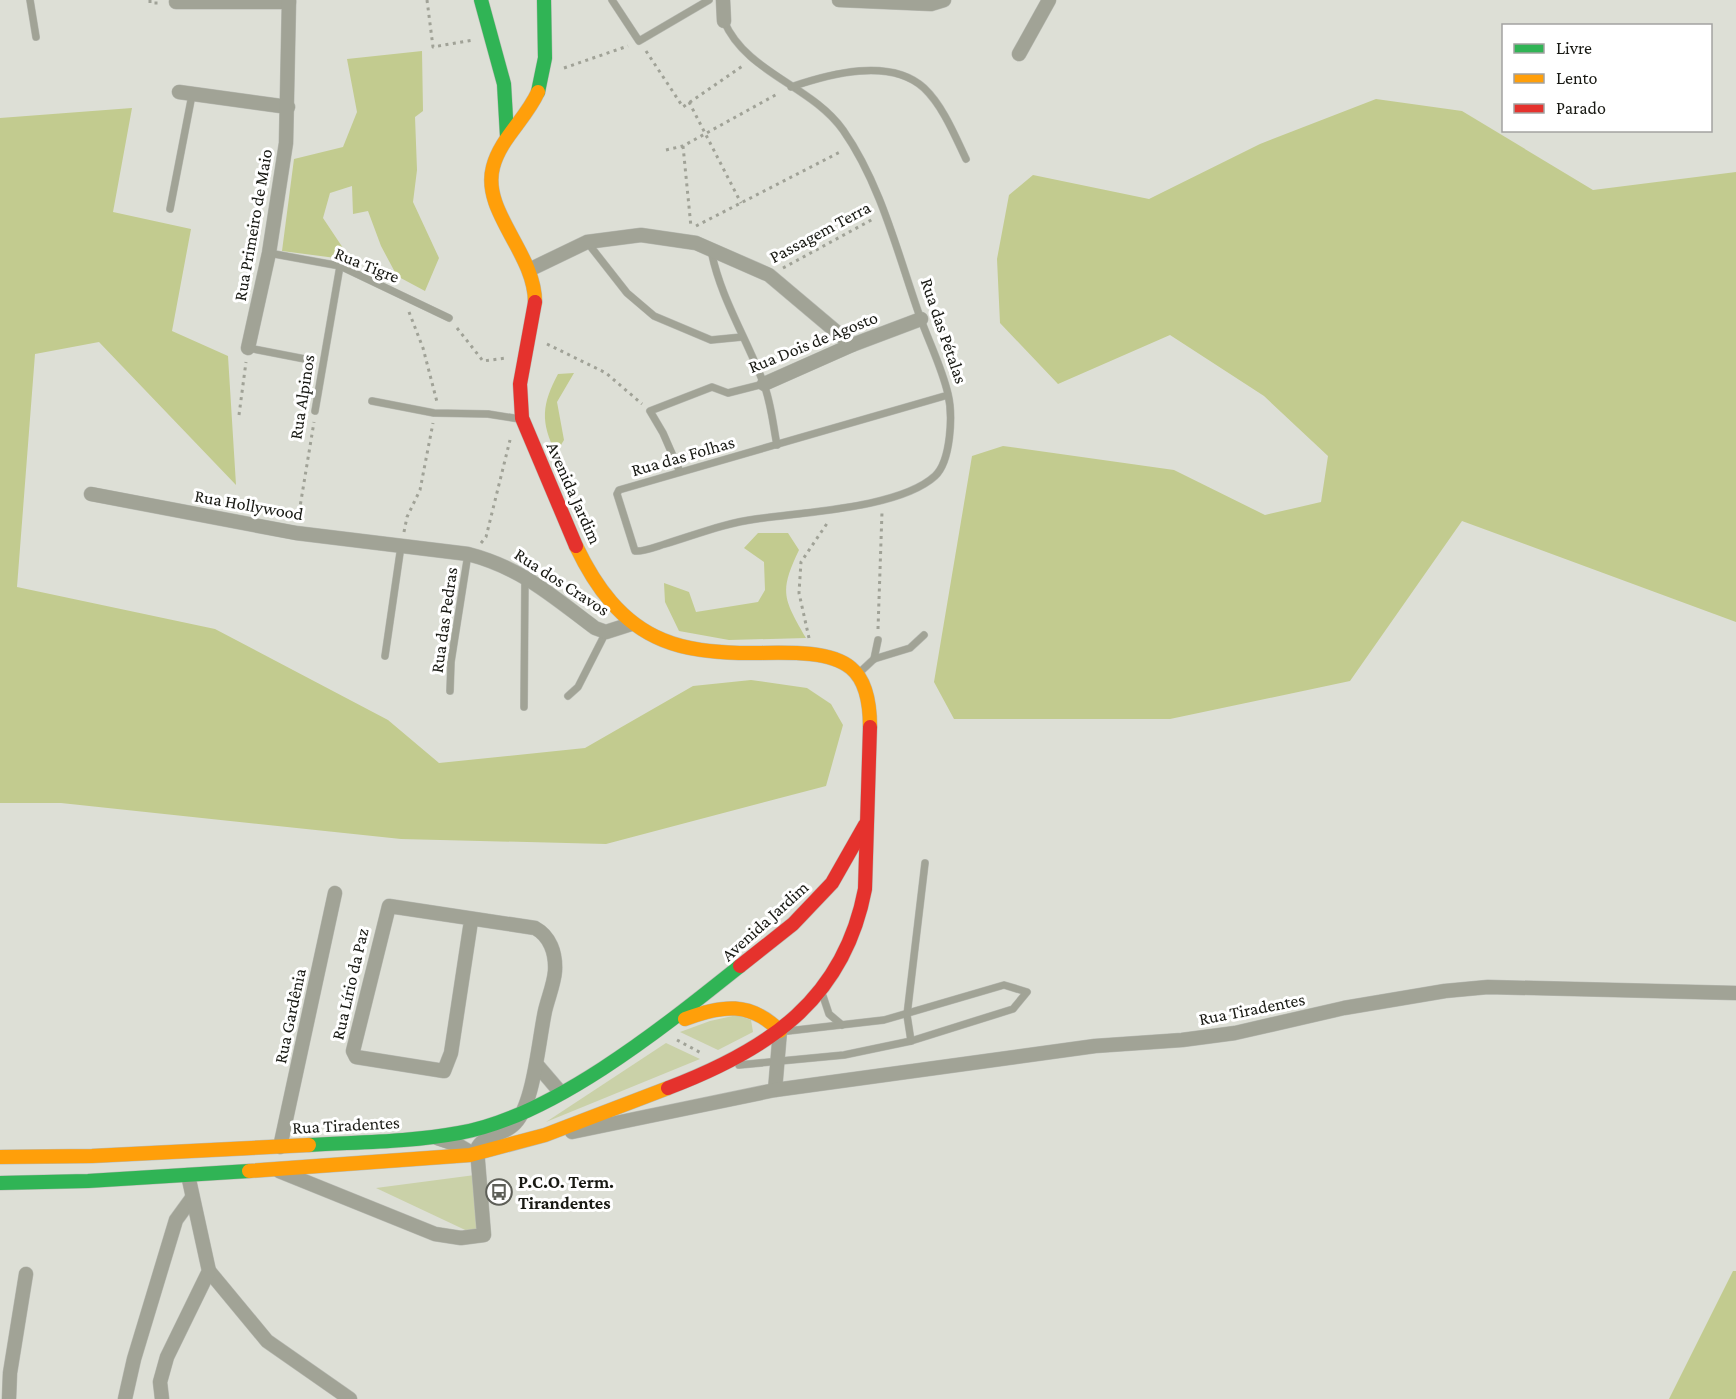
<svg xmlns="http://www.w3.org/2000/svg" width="1736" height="1399" font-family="'Crimson Pro',serif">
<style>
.green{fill:#cad1a8}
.forest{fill:#c2cb8f}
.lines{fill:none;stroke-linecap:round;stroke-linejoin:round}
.lane-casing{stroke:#b9bbb4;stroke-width:8}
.street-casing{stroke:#b9bbb4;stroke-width:15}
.fast-casing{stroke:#b9bbb4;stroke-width:15}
.slow-casing{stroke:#b9bbb4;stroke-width:15}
.jam-casing{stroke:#b9bbb4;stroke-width:15}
.path{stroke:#a0a297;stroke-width:3;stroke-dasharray:3 4.5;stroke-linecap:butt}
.lane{stroke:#a1a396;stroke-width:7}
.street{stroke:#a1a396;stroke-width:14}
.fast{stroke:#30b455;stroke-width:14}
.slow{stroke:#ff9f0a;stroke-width:14}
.jam{stroke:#e5322d;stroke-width:14}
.labels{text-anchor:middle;stroke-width:6;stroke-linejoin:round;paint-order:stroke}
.street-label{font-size:18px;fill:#181913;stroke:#fff}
.poi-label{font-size:18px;font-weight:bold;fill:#181913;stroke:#fff;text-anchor:start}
</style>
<rect width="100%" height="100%" fill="#dddfd6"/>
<g class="green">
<path d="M737,1015L751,1020L753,1032L718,1050L680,1032L710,1021Z"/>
<path d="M666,1043L700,1059L546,1122Z"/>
<path d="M475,1175L478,1236L376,1188Z"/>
</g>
<g class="forest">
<path d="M422,51L423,111L415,117L417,170L413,202L439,258L425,291L397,276L381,246L368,211L353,214L352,186L330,193L323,218L351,260L282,251L294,159L343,147L357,112L347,59Z"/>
<path d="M1376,99L1462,111L1593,190L1736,172V622L1462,521L1350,681L1170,719H954L934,682L972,456L1003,446L1174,470L1265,515L1321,502L1328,456L1264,396L1170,335L1058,384L1000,323L997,259L1009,195L1033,175L1149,199L1260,144Z"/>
<path d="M132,108L113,212L191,229L172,331L228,356L236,485L99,342L35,354L17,587L215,629L388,720L439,763L585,748L693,686L751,680L807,688L831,704L843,725L826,786L606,844L401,839L61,803H0V118Z"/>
<path d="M574,373L557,402L564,440L556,453C540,422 542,404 558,374Z"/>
<path d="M758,533H788L799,550C779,592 783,598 806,638L729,640L679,631L665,602L664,583L689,592L696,612L758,602L765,590L764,562L744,548Z"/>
<path d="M1733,1271H1736V1399H1669Z"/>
</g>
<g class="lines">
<g class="lane-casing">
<g id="lane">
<path d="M30,0L36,37"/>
<path d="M612,0L639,41L709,0"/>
<path d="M724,21C746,73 811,85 843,130C881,184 898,255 920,317C929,342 942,368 948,394C953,415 951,461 935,476C900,508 804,512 756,519C725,523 695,535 665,544C655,547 643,552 635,551L617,494L619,490L948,395"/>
<path d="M791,87C829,74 890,57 924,88C943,106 955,136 966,159"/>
<path d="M170,209L192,95"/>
<path d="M587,242L627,293L654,316L711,340L742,337"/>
<path d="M711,250C720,297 746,337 763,382C771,401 773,425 777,445"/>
<path d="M269,253L340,266L449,318"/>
<path d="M248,348L310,360"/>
<path d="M372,401L434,413L488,414L520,419"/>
<path d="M315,411L340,266"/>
<path d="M680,472L663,433L650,411L712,387L728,393L764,384"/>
<path d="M385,656L401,546"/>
<path d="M874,659L878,640"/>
<path d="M859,673L874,659L910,648L924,635"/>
<path d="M450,691L451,662L468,554"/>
<path d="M568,696L578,687L606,632"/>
<path d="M524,707L525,577"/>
<path d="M823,996L829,1014L842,1025"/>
<path d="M911,1041L907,1015L925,863"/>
<path d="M739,1065L844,1055L911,1041L1013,1009L1027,992L1004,985L884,1020L788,1031"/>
</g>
</g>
<g class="street-casing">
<g id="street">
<path d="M723,0L724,21"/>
<path d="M839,0L931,4L944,0"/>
<path d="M176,2H289"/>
<path d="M1019,54L1049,0"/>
<path d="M179,92L288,107"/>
<path d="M531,269L587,242L641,235L696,243L769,275L852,345"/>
<path d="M248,348L269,253L286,143L289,0"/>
<path d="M764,384L852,345L921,319"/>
<path d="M91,494L296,533L468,554C522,568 552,596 595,628L606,632L631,624"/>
<path d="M537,1065L561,1093"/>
<path d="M775,1090L780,1031"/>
<path d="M572,1132L775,1090L1095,1046L1182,1040L1235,1033L1344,1008L1445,991L1488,987L1736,993"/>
<path d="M437,1138L458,1145L475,1155"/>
<path d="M280,1147L335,893"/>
<path d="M279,1171L435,1234L461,1238L484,1235L477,1149C483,1134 507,1135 517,1121C534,1100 539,1039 545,1011C548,998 554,984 555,971C556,953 550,936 535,928L389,906L353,1051L356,1057L444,1071L451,1053L471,921"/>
<path d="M209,1271L267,1341L350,1399"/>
<path d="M9,1399L10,1373L26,1274"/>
<path d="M125,1399L134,1359L176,1220L192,1198"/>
<path d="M162,1399L160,1382L167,1357L209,1271L188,1175"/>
</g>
</g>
<g class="fast-casing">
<g id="fast">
<path d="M481,0L504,84L507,136"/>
<path d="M538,92L545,58L544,0"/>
<path d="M309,1145C359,1142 410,1142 459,1133C553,1117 666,1025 740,966"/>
<path d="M0,1183L88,1181L249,1171"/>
</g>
</g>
<g class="slow-casing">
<g id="slow">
<path d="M535,302C535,253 481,211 493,167C500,139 526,119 538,92"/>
<path d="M576,546C595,586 621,623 663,640C687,650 714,652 739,653C770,654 826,647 851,668C867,681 870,707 870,727"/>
<path d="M685,1019C722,1005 750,1001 780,1031"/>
<path d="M0,1157L92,1156L309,1145"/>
<path d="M249,1171L470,1155L545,1135L668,1088"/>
</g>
</g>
<g class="jam-casing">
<g id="jam">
<path d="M535,302L520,384L522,418L576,546"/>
<path d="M740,966L793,924L832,883L865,825"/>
<path d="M668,1088C768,1050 844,1000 865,889L870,727"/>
</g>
</g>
<g class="path">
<path d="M150,0V3H160"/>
<path d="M427,0L433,47L473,40"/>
<path d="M646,51L683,107L744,65"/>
<path d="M564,68L628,46"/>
<path d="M689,102L741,203"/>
<path d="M683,146L691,227"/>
<path d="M666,150L683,146L779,93"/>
<path d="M696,226L842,151"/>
<path d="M783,268L875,218"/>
<path d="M409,312L423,348L437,402"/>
<path d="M457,328L483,361L506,358"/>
<path d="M547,344L606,373L642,404"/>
<path d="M239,415L246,362"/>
<path d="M298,519L314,422"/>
<path d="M404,532L407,517L420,490L433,423"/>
<path d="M481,543L486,537L510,440"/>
<path d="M878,629L882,512"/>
<path d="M809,638L799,593L801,562L828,522"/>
<path d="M677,1040L703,1054"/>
</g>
<use href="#lane" class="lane"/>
<use href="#street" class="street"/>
<use href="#fast" class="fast"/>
<use href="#slow" class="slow"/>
<use href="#jam" class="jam"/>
</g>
<defs>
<g id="bus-ring" transform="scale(1.35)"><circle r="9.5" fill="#fff" stroke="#5d5e57" stroke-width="1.5"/><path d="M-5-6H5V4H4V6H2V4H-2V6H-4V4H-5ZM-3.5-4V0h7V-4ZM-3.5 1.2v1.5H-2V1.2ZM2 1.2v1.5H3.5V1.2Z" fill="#5d5e57"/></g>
</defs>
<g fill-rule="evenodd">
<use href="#bus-ring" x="499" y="1192"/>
</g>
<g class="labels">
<g class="street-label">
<text transform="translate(253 225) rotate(-80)" y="6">Rua Primeiro de Maio</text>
<text transform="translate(820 232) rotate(-28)" y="6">Passagem Terra</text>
<text transform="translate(367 265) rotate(22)" y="6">Rua Tigre</text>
<text transform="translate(944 331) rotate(71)" y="6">Rua das Pétalas</text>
<text transform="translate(813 342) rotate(-22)" y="6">Rua Dois de Agosto</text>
<text transform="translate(302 397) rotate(-81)" y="6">Rua Alpinos</text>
<text transform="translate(683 456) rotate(-16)" y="6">Rua das Folhas</text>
<text transform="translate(574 493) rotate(66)" y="6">Avenida Jardim</text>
<text transform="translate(249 505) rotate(10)" y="6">Rua Hollywood</text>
<text transform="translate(562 582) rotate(33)" y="6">Rua dos Cravos</text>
<text transform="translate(444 620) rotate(-82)" y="6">Rua das Pedras</text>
<text transform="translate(765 921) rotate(-42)" y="6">Avenida Jardim</text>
<text transform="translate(350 984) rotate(-77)" y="6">Rua Lírio da Paz</text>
<text transform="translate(1252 1009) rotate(-11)" y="6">Rua Tiradentes</text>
<text transform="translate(290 1016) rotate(-78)" y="6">Rua Gardênia</text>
<text transform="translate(346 1125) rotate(-3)" y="6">Rua Tiradentes</text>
</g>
<g class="poi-label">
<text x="518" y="1188">P.C.O. Term.<tspan x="518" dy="21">Tirandentes</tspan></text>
</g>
</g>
<rect x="1502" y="24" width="210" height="108" fill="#ffffff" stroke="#a3a3a1" stroke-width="1.5"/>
<rect x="1514" y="44" width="30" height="9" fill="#30b455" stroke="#a3a3a1" stroke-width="1.5"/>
<text x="1556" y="54" font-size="18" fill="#181913">Livre</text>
<rect x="1514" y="74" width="30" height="9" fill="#ff9f0a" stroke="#a3a3a1" stroke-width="1.5"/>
<text x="1556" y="84" font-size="18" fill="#181913">Lento</text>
<rect x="1514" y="104" width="30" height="9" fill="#e5322d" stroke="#a3a3a1" stroke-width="1.5"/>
<text x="1556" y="114" font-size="18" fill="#181913">Parado</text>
</svg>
